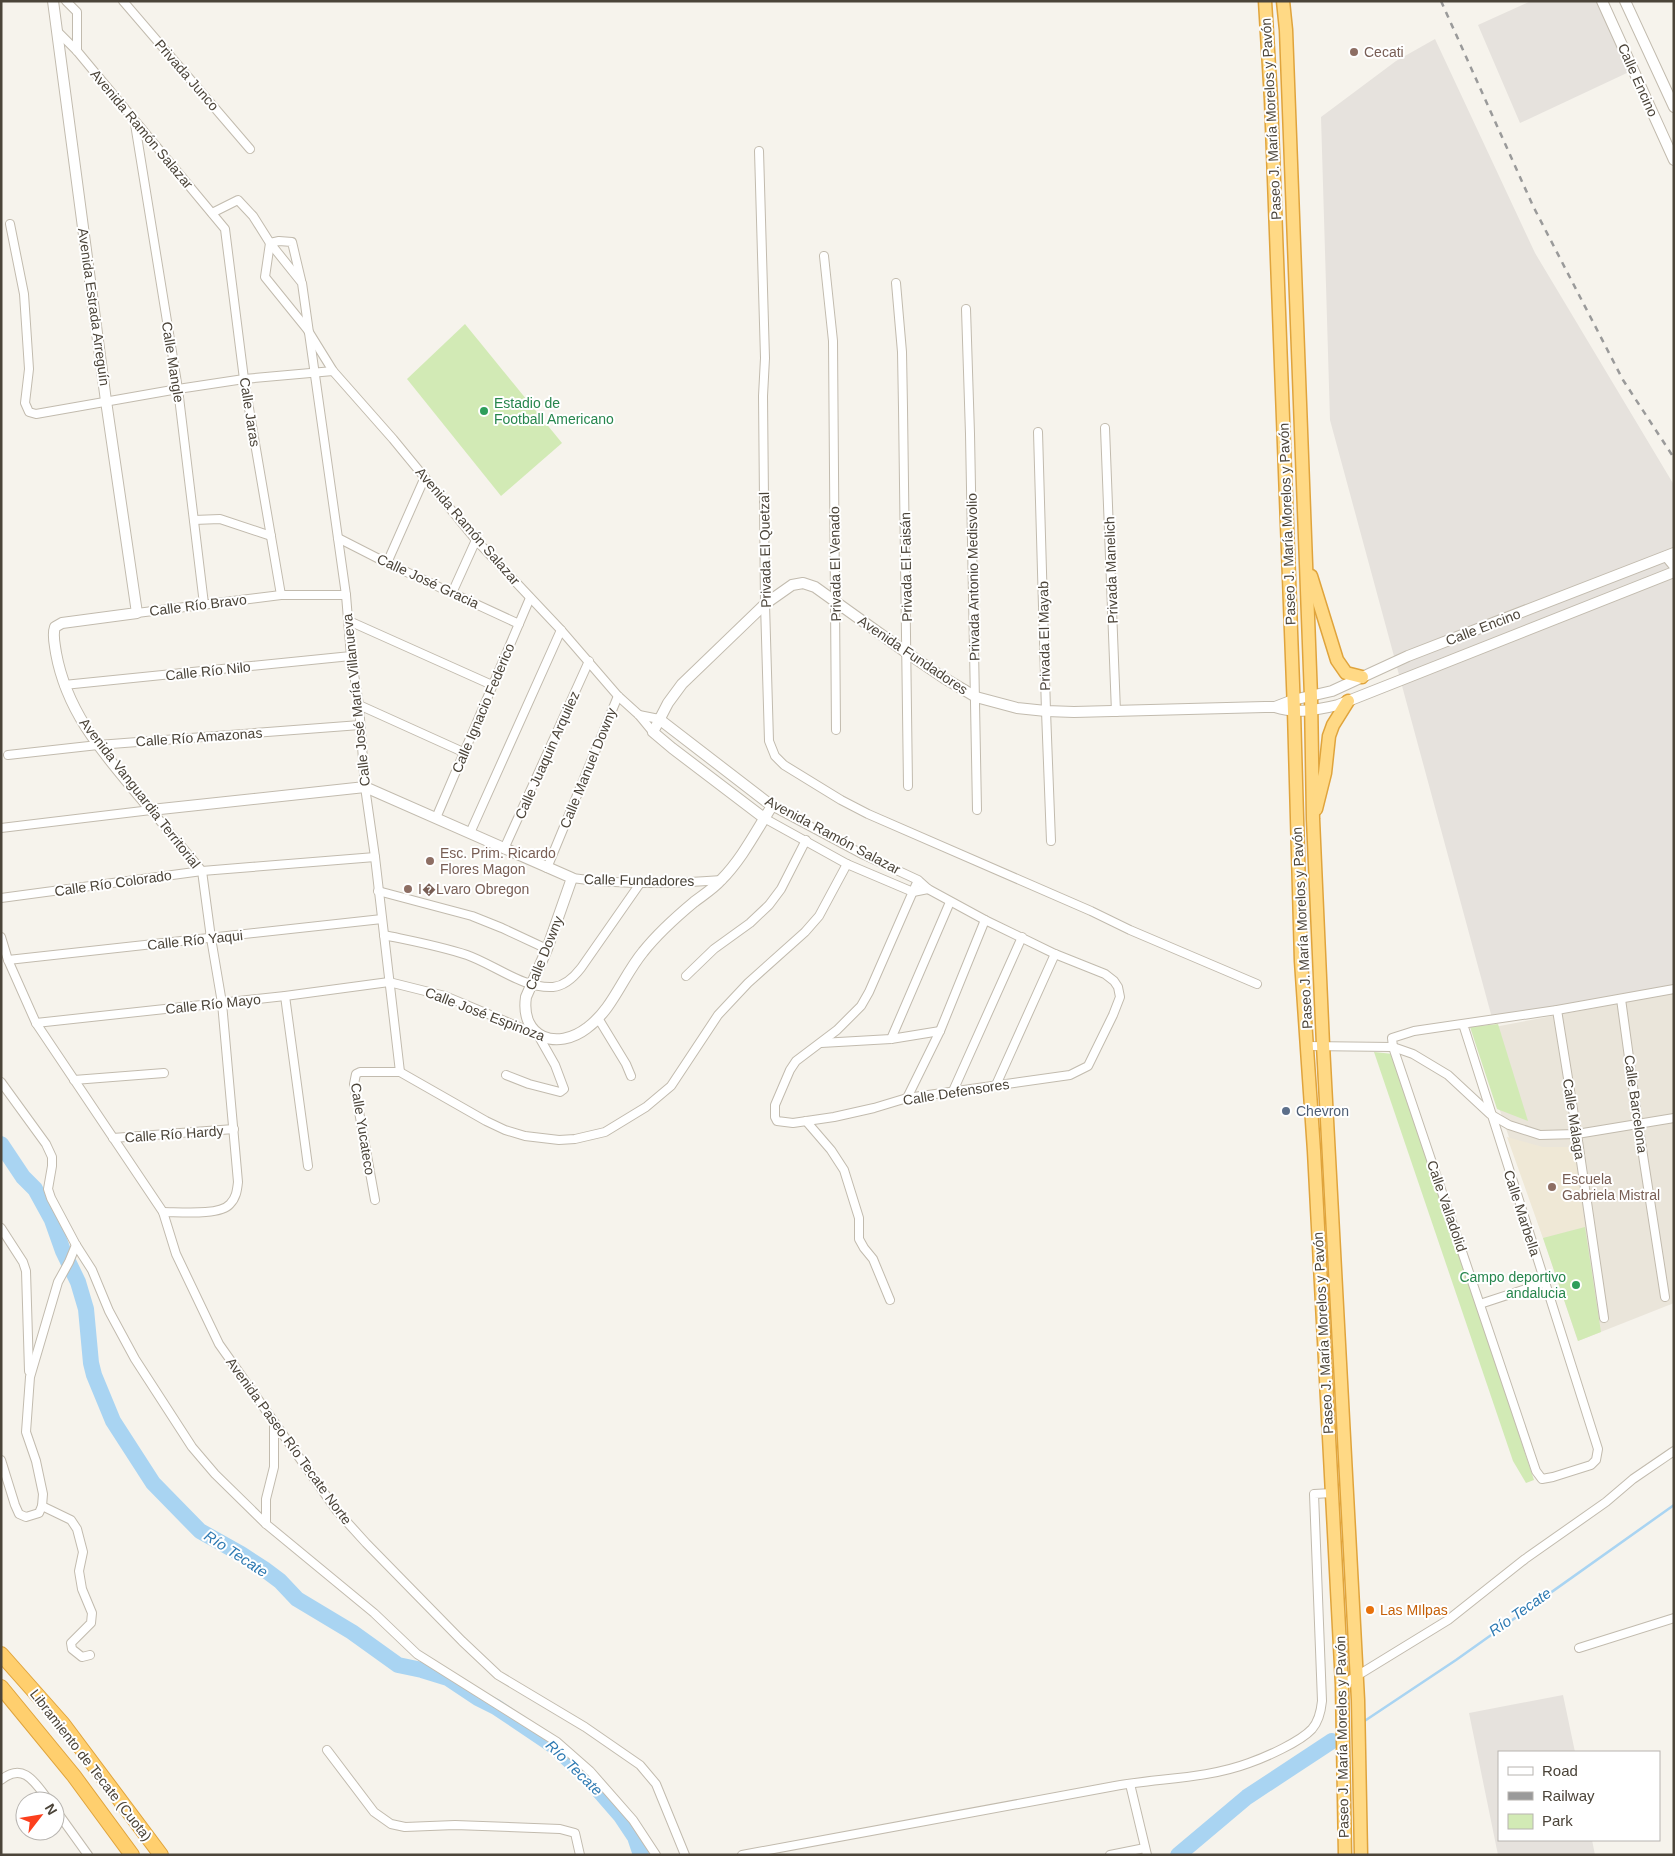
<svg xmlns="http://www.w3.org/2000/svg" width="1675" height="1856" font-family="Arial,sans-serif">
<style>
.residential{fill:#eae5da}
.industrial{fill:#e6e2dd}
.education{fill:#efe8d6}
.green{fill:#d2eab5}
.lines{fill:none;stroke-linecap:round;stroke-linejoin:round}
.stream{stroke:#a9d4f2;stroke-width:2.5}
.river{stroke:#a9d4f2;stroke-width:16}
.minor-casing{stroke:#c2bbae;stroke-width:10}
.tertiary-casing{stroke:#c2bbae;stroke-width:12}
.trunk-casing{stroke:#e0a43c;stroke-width:15}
.motorway-casing{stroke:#e0a43c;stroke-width:16}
.minor{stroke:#fff;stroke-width:8}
.tertiary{stroke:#fff;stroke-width:10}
.trunk{stroke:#ffd985;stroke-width:12}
.motorway{stroke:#ffcf6e;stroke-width:14}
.rail{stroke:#9a9a9a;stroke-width:2.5;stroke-dasharray:6 6;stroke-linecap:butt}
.education-dot{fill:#8d6e63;stroke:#fff;stroke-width:2}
.leisure-dot{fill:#2e9e5b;stroke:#fff;stroke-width:2}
.service-dot{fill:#5c6f8a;stroke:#fff;stroke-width:2}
.food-dot{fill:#e8710a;stroke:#fff;stroke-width:2}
.labels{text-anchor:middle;stroke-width:4;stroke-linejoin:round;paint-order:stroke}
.education-label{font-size:14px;fill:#785e54;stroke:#fff;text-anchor:start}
.street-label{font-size:14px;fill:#4b4439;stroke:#fff}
.leisure-label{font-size:14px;fill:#27864d;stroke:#fff;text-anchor:start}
.service-label{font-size:14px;fill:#4e5e75;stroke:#fff;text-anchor:start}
.food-label{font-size:14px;fill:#c56008;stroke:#fff;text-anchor:start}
.water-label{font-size:15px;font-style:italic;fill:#2e7ab2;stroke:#fff}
</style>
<rect width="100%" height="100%" fill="#f6f3ec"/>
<path class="residential" d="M1674,993V1303L1578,1341L1473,1031Z"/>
<g class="industrial">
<path d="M1531,1H1597L1629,72L1520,123L1478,25Z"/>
<path d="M1435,39L1535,253L1674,485V985L1492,1018L1330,420L1321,117L1396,61Z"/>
<path d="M1563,1695L1575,1752H1499V1840H1592L1595,1855H1498L1469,1713Z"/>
</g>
<path class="education" d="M1507,1137L1543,1147H1574L1585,1227L1543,1238Z"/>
<g class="green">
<path d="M465,324L562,443L501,496L407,379Z"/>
<path d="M1498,1024L1528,1121L1497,1109L1470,1027Z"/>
<path d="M1374,1052L1393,1054L1534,1480L1526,1483L1513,1461Z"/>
<path d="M1585,1227L1601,1332L1578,1341L1543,1238Z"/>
</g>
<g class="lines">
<g class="stream">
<path d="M1363,1722L1456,1660L1674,1505"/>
<path d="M1332,1741L1339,1737"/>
</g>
<g class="river">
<path d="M1,1144L23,1177L35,1189L52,1220L63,1251L78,1282L86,1309L91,1363L94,1375L113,1421L153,1483L200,1531L241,1554L264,1569L280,1581L297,1599L352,1632L398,1665L422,1670L448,1678L478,1698L496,1707L554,1746L588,1778L621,1816L635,1837L641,1855"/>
<path d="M1178,1855L1247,1797L1332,1741"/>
</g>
<g class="minor-casing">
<g id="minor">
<path d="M66,1L77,12V51"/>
<path d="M123,1L250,149"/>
<path d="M57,31L77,51L225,229L244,379L281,595"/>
<path d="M135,124L178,389L204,604"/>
<path d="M759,151L765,358L763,396L765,604L769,741L775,756L784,765L841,800L868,814L1091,911L1130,930L1257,984"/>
<path d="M212,213L238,200L253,216L270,243L302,283L346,595L351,656L359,705L365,787L375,857L400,1072"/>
<path d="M10,224L24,294L29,369L25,403L29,412L36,414L178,389L244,379L333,371"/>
<path d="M824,256L833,341L836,730"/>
<path d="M301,280L292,242L279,241L270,243L265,277L307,329L333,371L393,439L476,540L561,630L618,696L639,715L653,732"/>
<path d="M896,283L902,352L903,408L908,786"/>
<path d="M966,309L970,434L977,810"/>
<path d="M1105,428L1116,712"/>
<path d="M1038,432L1046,711L1051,841"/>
<path d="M194,520L220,519L271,536"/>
<path d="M338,538L387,563L519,624"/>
<path d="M1665,556L1674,567"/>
<path d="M387,563L425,477"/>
<path d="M452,593L476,540"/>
<path d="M137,613L281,595H346"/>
<path d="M349,621L492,685"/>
<path d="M64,685L351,656"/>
<path d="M359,705L463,752"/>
<path d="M639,715L659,719"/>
<path d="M8,755L98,745L360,725"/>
<path d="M772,806L862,854L918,880L928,889L985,920L1055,954L1105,974L1114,981L1118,987L1120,997L1113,1015L1088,1066L1070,1075L907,1098L874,1108L834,1117L793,1123L777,1121L775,1117V1105L790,1070L796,1061L837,1030L861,1006L869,992L918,880"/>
<path d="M436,818L530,598"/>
<path d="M764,818L847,864L913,892L928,889"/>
<path d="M1,828L151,810L202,871L211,938L222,1003L238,1182C237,1191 236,1198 230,1204C220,1216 179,1212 163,1212"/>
<path d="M470,833L561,630"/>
<path d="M504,849L589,661"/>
<path d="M547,868L618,696"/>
<path d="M572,878C621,885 672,884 722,880"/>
<path d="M378,891L472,916L502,928L547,949"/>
<path d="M1,898L202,871L375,857"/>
<path d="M384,935C412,941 440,946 467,955C493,964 524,989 553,987C565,986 574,977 581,968L641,882"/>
<path d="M1,937L8,960L36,1023L163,1212L176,1254L219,1344L337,1511L366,1543L462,1641L498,1675L585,1727L640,1765L656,1784L685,1855"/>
<path d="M8,960L382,919"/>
<path d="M686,976L714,949L750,923L769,905L781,889L806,840"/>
<path d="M285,996L308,1166"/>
<path d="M1621,999L1638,1123L1665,1297"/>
<path d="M1557,1010L1577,1134L1604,1318"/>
<path d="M598,1018L626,1064L631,1076"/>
<path d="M36,1023L285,996L389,982L445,996L538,1035L555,1065L564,1089L560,1092L529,1084L506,1075"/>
<path d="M1463,1024L1598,1449L1596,1460L1591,1465L1553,1477L1542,1479L1536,1471L1393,1047L1392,1038L1414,1031L1557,1010L1674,989"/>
<path d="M891,1039L950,902"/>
<path d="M821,1043L891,1039L940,1031"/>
<path d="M1308,1046L1393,1047L1413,1054L1448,1075L1490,1114L1509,1125L1540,1135L1577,1134L1674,1118"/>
<path d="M74,1080L164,1073"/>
<path d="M1,1082L46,1144L52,1157V1166L48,1189L51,1198L76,1245L92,1270L109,1311L135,1359L192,1447L215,1474L266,1524L374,1613L417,1654L557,1742L590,1771L633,1820L656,1855"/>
<path d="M996,1085L1055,954"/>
<path d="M953,1091L1022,937"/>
<path d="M907,1098L940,1031L985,920"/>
<path d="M806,1121L831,1150L844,1170L859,1218V1239L864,1248L873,1259L890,1300"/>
<path d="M113,1138L234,1129"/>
<path d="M375,1200L354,1084L356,1074L360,1072H400L486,1121L505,1130L525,1136L559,1140L575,1139L605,1132L646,1107L671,1086L718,1015L748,983L805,932L819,916L847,864"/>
<path d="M1,1228L23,1262L26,1271L29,1371"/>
<path d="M1480,1304L1544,1283"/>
<path d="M1,1460L15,1505L19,1514L26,1517L39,1513L42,1506L43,1494L36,1461L26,1432L30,1377L58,1282L69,1262L76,1245"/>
<path d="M42,1506L71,1520L77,1529L83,1552L79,1571L82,1589L92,1613L91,1623L71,1643L72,1649L82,1657L90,1655"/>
<path d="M266,1524V1499L274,1467V1422"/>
<path d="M1579,1648L1674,1618"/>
<path d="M1342,1685L1448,1620L1525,1559L1606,1502L1633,1479L1674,1451"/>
<path d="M327,1750L374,1812L391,1824L405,1827L455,1825L560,1829L575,1833L580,1855"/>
<path d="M1,1780C24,1761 36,1784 49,1801"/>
<path d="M1130,1784L1147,1855"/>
<path d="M55,1809L88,1855"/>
<path d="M742,1855C867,1832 991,1809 1115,1786C1159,1778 1206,1779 1249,1763C1266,1757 1300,1742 1312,1729C1319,1721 1321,1711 1322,1701L1314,1494L1332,1493"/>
<path d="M1110,1855L1145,1848"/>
</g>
</g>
<g class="tertiary-casing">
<g id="tertiary">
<path d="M53,1L106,401L137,613L62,623L55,627C52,635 55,645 56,653C68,719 111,761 151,810L365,787L572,878L547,949L526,997C520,1038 557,1051 587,1028C613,1009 623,976 643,952C658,933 676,917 694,902C703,895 713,889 721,880C742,859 756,831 772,806L659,719"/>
<path d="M1602,1L1674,160"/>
<path d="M1625,1L1674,107"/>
<path d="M1275,707C1296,714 1317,710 1338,705L1674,572"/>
<path d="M764,818L672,748L653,732L668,703L682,684L765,604L792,585L803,583L815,587L907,653L944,678L976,697L1017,708L1046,711L1074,712L1265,707H1275L1293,700L1332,691L1408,656L1674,553"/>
</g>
</g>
<g class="trunk-casing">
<g id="trunk">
<path d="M1265,1L1271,100L1294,711L1301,961L1314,1151L1342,1685L1345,1855"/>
<path d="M1283,1L1286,30L1311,697L1313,819L1323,1045L1358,1700L1361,1855"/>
<path d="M1311,576L1337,660L1346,673L1362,677"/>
<path d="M1316,809L1325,773L1329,736L1333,725L1348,701"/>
</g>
</g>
<g class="motorway-casing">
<g id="motorway">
<path d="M1,1654L63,1724L161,1855"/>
<path d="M1,1687L74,1776L132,1855"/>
</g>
</g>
<use href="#minor" class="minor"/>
<use href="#tertiary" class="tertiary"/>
<use href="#trunk" class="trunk"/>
<use href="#motorway" class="motorway"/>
<path class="rail" d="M1441,1L1533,206L1623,380L1674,458"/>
</g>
<g class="education-dot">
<circle cx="1354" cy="52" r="5"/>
<circle cx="430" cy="861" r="5"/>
<circle cx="408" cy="889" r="5"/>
<circle cx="1552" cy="1187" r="5"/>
</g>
<g class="leisure-dot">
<circle cx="484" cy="411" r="5"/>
<circle cx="1576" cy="1285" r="5"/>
</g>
<circle class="service-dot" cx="1286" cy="1111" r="5"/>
<circle class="food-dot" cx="1370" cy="1610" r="5"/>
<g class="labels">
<g class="education-label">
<text x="1364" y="57">Cecati</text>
<text x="440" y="858">Esc. Prim. Ricardo<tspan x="440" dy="16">Flores Magon</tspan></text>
<text x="418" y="894">I�Lvaro Obregon</text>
<text x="1562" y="1184">Escuela<tspan x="1562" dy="16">Gabriela Mistral</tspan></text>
</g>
<g class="street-label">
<text transform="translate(187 75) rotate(49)" y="5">Privada Junco</text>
<text transform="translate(1638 80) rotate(66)" y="5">Calle Encino</text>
<text transform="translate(1271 119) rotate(-93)" y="5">Paseo J. María Morelos y Pavón</text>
<text transform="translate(142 129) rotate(50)" y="5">Avenida Ramón Salazar</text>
<text transform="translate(94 307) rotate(82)" y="5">Avenida Estrada Arreguín</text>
<text transform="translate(173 362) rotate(81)" y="5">Calle Mangle</text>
<text transform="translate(250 412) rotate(81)" y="5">Calle Jaras</text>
<text transform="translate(1287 524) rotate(-92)" y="5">Paseo J. María Morelos y Pavón</text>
<text transform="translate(468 526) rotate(49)" y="5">Avenida Ramón Salazar</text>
<text transform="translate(765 550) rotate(-91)" y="5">Privada El Quetzal</text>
<text transform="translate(835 564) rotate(-91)" y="5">Privada El Venado</text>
<text transform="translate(906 567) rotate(-91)" y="5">Privada El Faisán</text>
<text transform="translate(1111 570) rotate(-92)" y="5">Privada Manelich</text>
<text transform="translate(973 577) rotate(-91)" y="5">Privada Antonio Medisvolio</text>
<text transform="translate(428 581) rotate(25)" y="5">Calle José Gracia</text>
<text transform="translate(198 605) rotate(-7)" y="5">Calle Río Bravo</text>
<text transform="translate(1483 627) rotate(-21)" y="5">Calle Encino</text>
<text transform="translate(1044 636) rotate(-91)" y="5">Privada El Mayab</text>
<text transform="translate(913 655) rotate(34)" y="5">Avenida Fundadores</text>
<text transform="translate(208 671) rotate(-6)" y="5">Calle Río Nilo</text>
<text transform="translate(356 700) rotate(-96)" y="5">Calle José María Villanueva</text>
<text transform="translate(483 708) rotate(-67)" y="5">Calle Ignacio Federico</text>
<text transform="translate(199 737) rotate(-4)" y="5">Calle Río Amazonas</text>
<text transform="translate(547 755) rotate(-66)" y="5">Calle Juaquin Arquilez</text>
<text transform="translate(588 768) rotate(-68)" y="5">Calle Manuel Downy</text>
<text transform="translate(140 793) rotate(52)" y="5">Avenida Vanguardia Territorial</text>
<text transform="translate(833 835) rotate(28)" y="5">Avenida Ramón Salazar</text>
<text transform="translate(639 880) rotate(1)" y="5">Calle Fundadores</text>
<text transform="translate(113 883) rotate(-8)" y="5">Calle Río Colorado</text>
<text transform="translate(1302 928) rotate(-93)" y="5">Paseo J. María Morelos y Pavón</text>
<text transform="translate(195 940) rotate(-6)" y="5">Calle Río Yaqui</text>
<text transform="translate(544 953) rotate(-68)" y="5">Calle Downy</text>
<text transform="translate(213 1004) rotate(-6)" y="5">Calle Río Mayo</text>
<text transform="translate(485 1014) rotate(21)" y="5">Calle José Espinoza</text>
<text transform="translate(956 1092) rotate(-9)" y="5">Calle Defensores</text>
<text transform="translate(1636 1104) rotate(82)" y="5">Calle Barcelona</text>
<text transform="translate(1574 1119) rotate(81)" y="5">Calle Málaga</text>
<text transform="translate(363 1129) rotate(81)" y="5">Calle Yucateco</text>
<text transform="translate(174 1134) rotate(-4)" y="5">Calle Río Hardy</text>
<text transform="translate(1447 1206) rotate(71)" y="5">Calle Valladolid</text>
<text transform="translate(1522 1213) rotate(72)" y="5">Calle Marbella</text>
<text transform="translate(1323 1333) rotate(-93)" y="5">Paseo J. María Morelos y Pavón</text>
<text transform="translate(289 1441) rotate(54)" y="5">Avenida Paseo Río Tecate Norte</text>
<text transform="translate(1342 1737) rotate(-91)" y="5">Paseo J. María Morelos y Pavón</text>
<text transform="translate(91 1765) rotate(52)" y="5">Libramiento de Tecate (Cuota)</text>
</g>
<g class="leisure-label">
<text x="494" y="408">Estadio de<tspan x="494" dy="16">Football Americano</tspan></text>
<text x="1566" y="1282" text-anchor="end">Campo deportivo<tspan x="1566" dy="16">andalucia</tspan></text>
</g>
<g class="service-label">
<text x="1296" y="1116">Chevron</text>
</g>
<g class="food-label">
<text x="1380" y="1615">Las MIlpas</text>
</g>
<g class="water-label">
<text transform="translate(236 1554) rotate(33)" y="5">Río Tecate</text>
<text transform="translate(1520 1612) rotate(-35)" y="5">Río Tecate</text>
<text transform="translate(574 1768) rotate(44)" y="5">Río Tecate</text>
</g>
</g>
<rect width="1675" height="1856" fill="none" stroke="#4b4439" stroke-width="5"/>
<rect x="1498" y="1751" width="162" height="90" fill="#ffffff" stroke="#b7b4b0"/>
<rect x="1508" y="1767" width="25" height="8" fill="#ffffff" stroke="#b7b4b0"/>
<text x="1542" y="1776" font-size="15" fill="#4b4439">Road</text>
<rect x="1508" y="1792" width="25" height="8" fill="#9a9a9a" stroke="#b7b4b0"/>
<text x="1542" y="1801" font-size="15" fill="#4b4439">Railway</text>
<rect x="1508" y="1814" width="25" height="15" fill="#d2eab5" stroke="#b7b4b0"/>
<text x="1542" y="1826" font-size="15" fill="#4b4439">Park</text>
<g transform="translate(40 1816) rotate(59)"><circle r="24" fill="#ffffff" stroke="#b7b4b0"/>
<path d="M0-4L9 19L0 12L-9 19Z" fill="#fc3f1d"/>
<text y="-8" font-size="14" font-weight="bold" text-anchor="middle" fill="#4b4439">N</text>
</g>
</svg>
